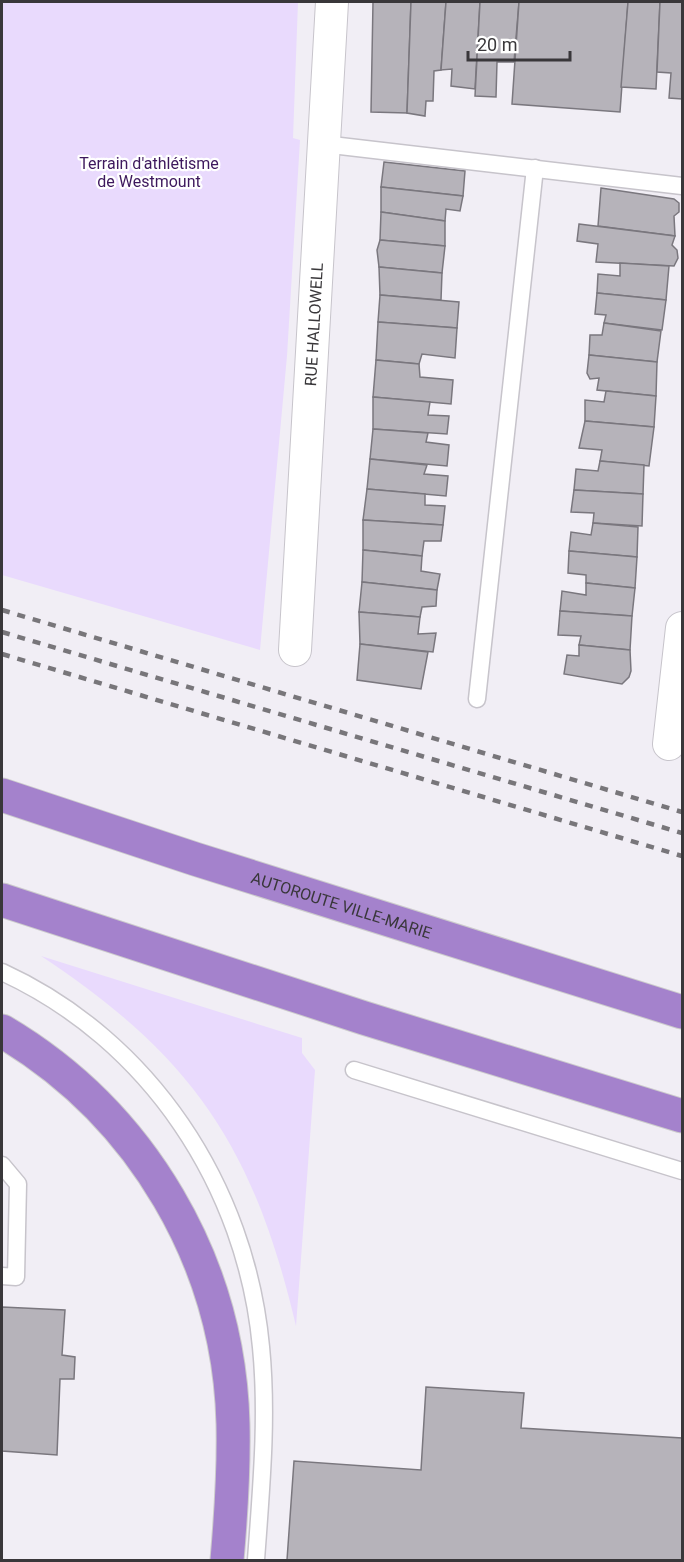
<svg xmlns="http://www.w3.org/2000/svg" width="684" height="1562" font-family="Roboto,sans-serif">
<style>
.green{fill:#e9dafd}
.building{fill:#b6b3ba;stroke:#7a777e;stroke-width:1.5}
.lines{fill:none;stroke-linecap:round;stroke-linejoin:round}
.lane-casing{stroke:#c7c4cb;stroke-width:19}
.street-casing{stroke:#c7c4cb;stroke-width:34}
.highway-casing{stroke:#cccbcc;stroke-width:35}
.lane{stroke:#fff;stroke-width:16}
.street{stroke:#fff;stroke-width:32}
.highway{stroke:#a482cc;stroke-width:33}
.rail{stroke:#78767a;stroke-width:4.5;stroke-dasharray:8 8;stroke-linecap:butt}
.labels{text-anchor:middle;stroke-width:4.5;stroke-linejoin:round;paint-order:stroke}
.park-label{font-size:16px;fill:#3d185d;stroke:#fff}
.street-label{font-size:16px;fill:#39373a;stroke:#fff}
</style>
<rect width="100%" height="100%" fill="#f1eef5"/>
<g class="green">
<path d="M2,2H298L293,138L300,140L287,356L260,650L2,575Z"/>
<path d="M41,956L302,1038V1053L315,1070L296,1326C254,1148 194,1057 41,956Z"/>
</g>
<g class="building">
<path d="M373,2H411L407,113L371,112Z"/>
<path d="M411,2H446L441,70L434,71L433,101H426L425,116L407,113Z"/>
<path d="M446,2H480L475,89L451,86L452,69L441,70Z"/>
<path d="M480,2H519L514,62H497L496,97L475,96Z"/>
<path d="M519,2H628L620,112L512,104Z"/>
<path d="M628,2H660L656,89L621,87Z"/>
<path d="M660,2H682V99L669,98L671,73L657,72Z"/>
<path d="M384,162L465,171L463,196L381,187Z"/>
<path d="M381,187L463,196L460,211L446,209L445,221L381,212Z"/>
<path d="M601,188L674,199L679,203V212L674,216L675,236L598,226Z"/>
<path d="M381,212L445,221V246L380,240Z"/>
<path d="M579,224L675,236L672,245L677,250L678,258L674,266L596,262L598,244L577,241Z"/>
<path d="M380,240L445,246L442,273L379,267L377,250Z"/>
<path d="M620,263L669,266L666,300L597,293L598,274L620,276Z"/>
<path d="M379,267L442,273L441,300L380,295Z"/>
<path d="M597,293L666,300L662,330L604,323L606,315L595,314Z"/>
<path d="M380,295L459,302L457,328L378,322Z"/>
<path d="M378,322L457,328L455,358L422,354L419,364L376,360Z"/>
<path d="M604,323L661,331L657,362L589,355L590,335H602Z"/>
<path d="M589,355L657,362L656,396L597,390L599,378L590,379L587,373Z"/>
<path d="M376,360L419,364L420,377L453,380L451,404L373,397Z"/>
<path d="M606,391L656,396L654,427L585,421V400L604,402Z"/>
<path d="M373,397L430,402L428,415L449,416L447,434L373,429Z"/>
<path d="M585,421L654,427L649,466L600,461L602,450L579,448Z"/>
<path d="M373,429L428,433L426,442L449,445L447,466L370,459Z"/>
<path d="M370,459L427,465L424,474L448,476L446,496L367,489Z"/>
<path d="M600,461L644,465L643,494L574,490L576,469L598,471Z"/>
<path d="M367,489L425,494V505L445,506L443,525L363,520Z"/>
<path d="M574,490L643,494L642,526L593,523L594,513L571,512Z"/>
<path d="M363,520L443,525L441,541H424L422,556L363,550Z"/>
<path d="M593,523L638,527L637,557L569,551L571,532L591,535Z"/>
<path d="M363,550L422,556L421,571L440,574L437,590L362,582Z"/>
<path d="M569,551L637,557L635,588L586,583V575L568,573Z"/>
<path d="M362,582L437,590L436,606L422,607L420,617L359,612Z"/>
<path d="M586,583L635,588L632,616L560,611L562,591L586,595Z"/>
<path d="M560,611L632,616L630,650L579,645L581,636L558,635Z"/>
<path d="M359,612L420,617L418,634L436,633L433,652L360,644Z"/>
<path d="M360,644L428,652L421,689L357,680Z"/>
<path d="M579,645L630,650L631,671L629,677L622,684L564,674L567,655L579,656Z"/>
<path d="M2,1307L65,1310L62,1355L75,1357L74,1379H60L57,1455L2,1451Z"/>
<path d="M426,1387L524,1393L521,1428L682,1438V1560H287L294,1461L421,1470Z"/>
</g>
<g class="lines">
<g class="lane-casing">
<g id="lane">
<path d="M323,144L682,186"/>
<path d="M477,699L535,168"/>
<path d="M2,972C150,1040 246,1186 261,1347C268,1418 261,1490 256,1560"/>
<path d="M354,1070L682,1171"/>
<path d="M2,1165L18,1184L16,1277L2,1276"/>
</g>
</g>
<g class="street-casing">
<g id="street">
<path id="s1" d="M295,650L332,2"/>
<path d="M669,744L682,628"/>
</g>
</g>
<g class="highway-casing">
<g id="highway">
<path id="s2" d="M2,795L195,859L682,1012"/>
<path d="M2,900L364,1018L682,1116"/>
<path d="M2,1031C142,1114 229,1262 233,1424C234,1470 231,1515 227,1560"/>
</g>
</g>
<use href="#lane" class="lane"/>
<use href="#street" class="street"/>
<use href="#highway" class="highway"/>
<g class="rail">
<path d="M2,610L682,812"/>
<path d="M2,632L682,833"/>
<path d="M2,654L682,856"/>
</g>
</g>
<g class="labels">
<g class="park-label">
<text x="149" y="169">Terrain d'athlétisme<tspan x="149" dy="18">de Westmount</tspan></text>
</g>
<g class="street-label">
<text dy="6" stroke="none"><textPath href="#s1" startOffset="326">RUE HALLOWELL</textPath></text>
<text dy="6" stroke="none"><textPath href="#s2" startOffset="357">AUTOROUTE VILLE-MARIE</textPath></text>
</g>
</g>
<rect width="684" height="1562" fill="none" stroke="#39373a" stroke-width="6"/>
<path d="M468 51v9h102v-9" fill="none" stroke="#39373a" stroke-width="3"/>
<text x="477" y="51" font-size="18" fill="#39373a" stroke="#ffffff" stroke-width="4.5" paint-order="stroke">20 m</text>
</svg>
